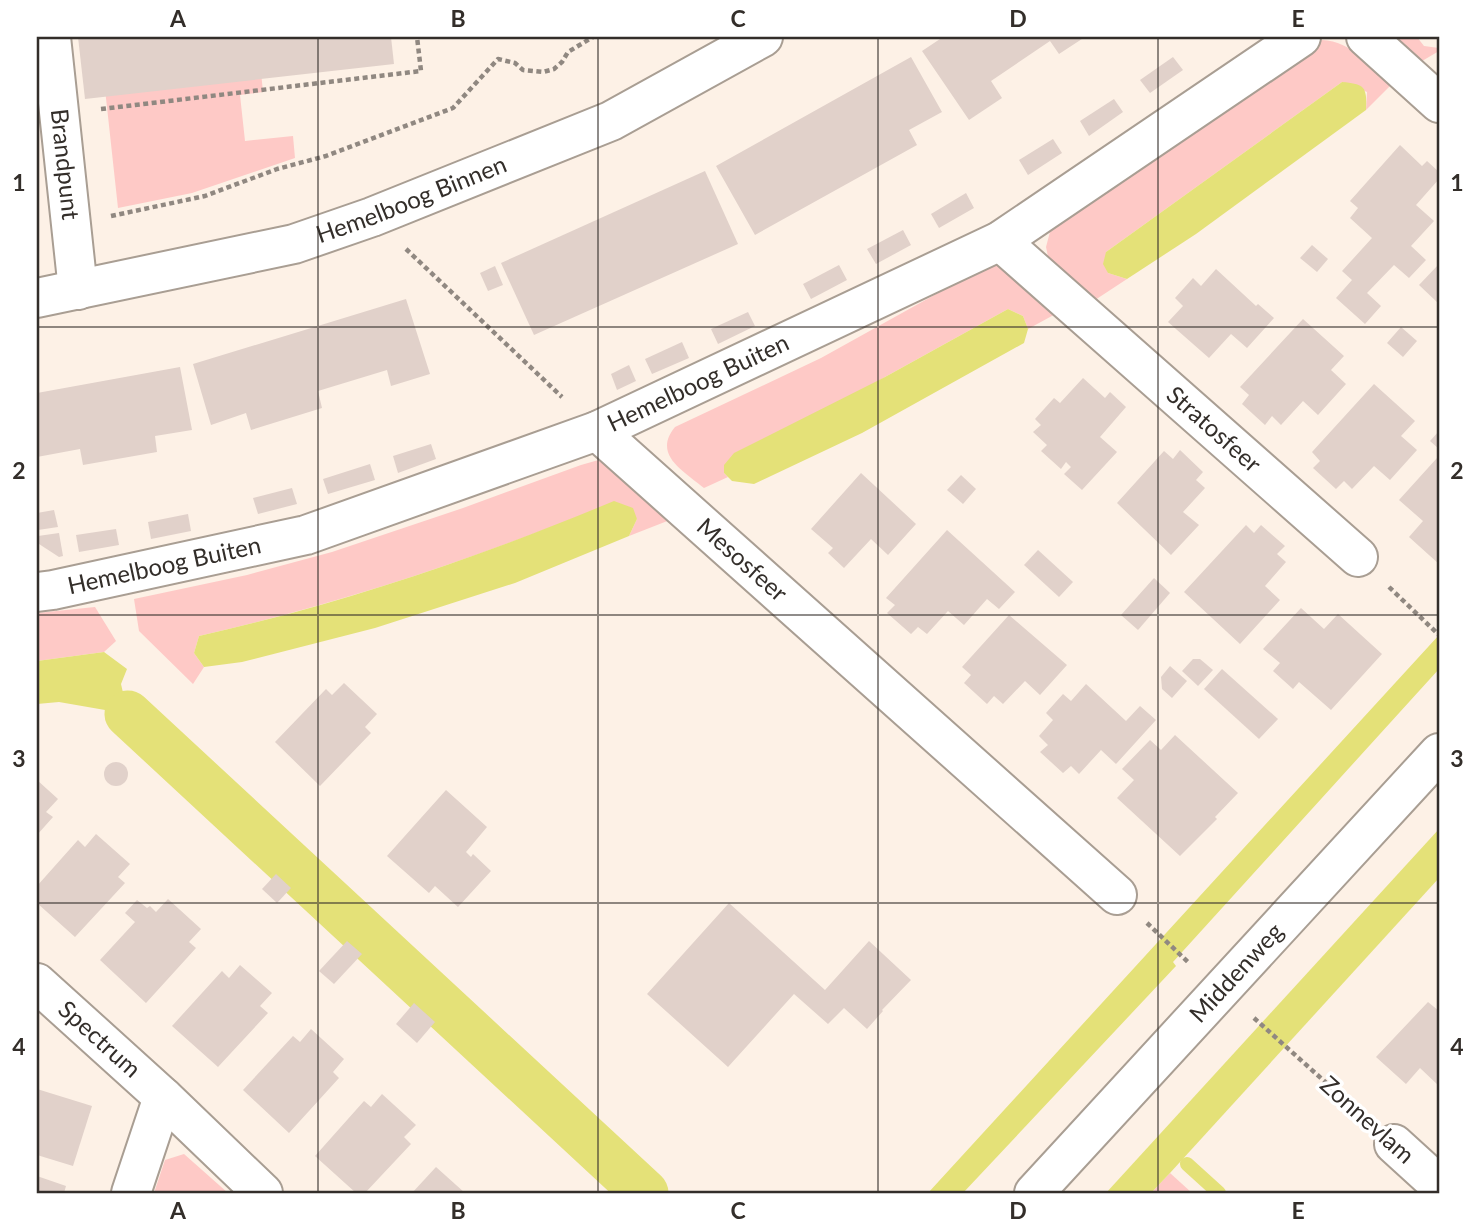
<svg xmlns="http://www.w3.org/2000/svg" width="1476" height="1230" font-family="Lato,sans-serif">
<style>
.green{fill:#fec9c6}
.water{fill:#e4e178}
.lines{fill:none;stroke-linecap:round;stroke-linejoin:round}
.stream{stroke:#e4e178;stroke-width:14}
.canal{stroke:#e4e178;stroke-width:47}
.building{fill:#e1d1ca}
.street-casing{stroke:#a99e93;stroke-width:42}
.path{stroke:#908881;stroke-width:4.5;stroke-dasharray:5 3.5;stroke-linecap:butt}
.street{stroke:#fff;stroke-width:38}
.grid{fill:none;stroke:#332e2a;stroke-width:2;stroke-opacity:0.55}
.labels{text-anchor:middle;stroke-width:7;stroke-linejoin:round;paint-order:stroke}
.street-label{font-size:24px;fill:#332e2a;stroke:#fff}
.neatline{fill:none;stroke:#332e2a;stroke-width:2.5}
.grid-label{font-size:23px;text-anchor:middle;font-weight:bold;fill:#332e2a}
</style>
<rect width="100%" height="100%" fill="#fdf1e6"/>
<g class="green">
<path d="M1381,37H1417L1424,46L1439,48V51L1412,67Z"/>
<path d="M1322,40C1352,41 1370,67 1390,86L1366,110L1367,92L1342,82L1106,252L1108,273L1127,279L1095,300L1049,261L1046,247L1051,228L1310,46Z"/>
<path d="M261,72L263,92L240,95L245,141L293,136L295,158L192,193L118,208L105,89Z"/>
<path d="M1001,265L1061,311L1028,329L1023,316L1008,309L885,377L724,473L728,477L704,488C684,471 652,455 675,427L821,358L983,268Z"/>
<path d="M609,457L675,518L629,536L637,519L614,502C480,557 341,604 199,636L194,653L204,667L193,684L139,631L134,599L247,575L332,552L463,508L581,465Z"/>
<path d="M95,607L116,641L104,652L37,661V613Z"/>
<path d="M184,1154L228,1193H154L165,1160Z"/>
<path d="M1170,1173L1192,1193H1151Z"/>
</g>
<g class="water">
<path d="M1342,82C1365,84 1367,87 1366,110L1196,234L1127,279L1108,273L1103,264L1106,252Z"/>
<path d="M1008,309L1023,316L1028,329L1024,343L862,433L754,484L732,481L724,473V465L734,453L885,377Z"/>
<path d="M614,501L633,508L637,519L629,536L515,583L375,628L242,662L204,667L194,653L199,636C341,604 480,557 614,501Z"/>
<path d="M1439,635V669L1173,962L1176,966L963,1193H928Z"/>
<path d="M104,652L127,669L121,684L128,714L59,702L37,704V661Z"/>
<path d="M1439,829V878L1170,1173L1151,1193H1106Z"/>
</g>
<g class="lines">
<path class="stream" d="M1187,1164L1219,1193"/>
<path class="canal" d="M128,714L645,1193"/>
</g>
<g class="building">
<path d="M78,37H391L394,64L85,99Z"/>
<path d="M943,37H1085L1059,54L1050,41L991,81L1002,98L969,120L922,51Z"/>
<path d="M911,57L942,112L909,130L917,145L755,235L716,166Z"/>
<path d="M1173,57L1183,70L1150,93L1140,80Z"/>
<path d="M1114,99L1123,112L1089,136L1080,121Z"/>
<path d="M1053,139L1062,153L1028,175L1019,160Z"/>
<path d="M1400,145L1422,166L1427,161L1439,172V179L1416,205L1434,221L1411,246L1426,260L1409,278L1394,265L1367,293L1381,306L1365,324L1336,298L1352,280L1342,271L1372,238L1350,218L1358,208L1350,201Z"/>
<path d="M705,171L738,244L534,335L501,263Z"/>
<path d="M966,193L974,208L939,228L931,214Z"/>
<path d="M903,230L911,245L876,264L867,249Z"/>
<path d="M1312,245L1328,259L1317,272L1300,258Z"/>
<path d="M1439,264V304L1419,285Z"/>
<path d="M839,265L847,280L811,299L803,284Z"/>
<path d="M495,266L503,285L488,291L480,273Z"/>
<path d="M1216,269L1256,306L1258,304L1274,318L1247,348L1231,334L1209,358L1168,322L1183,306L1175,298L1193,278L1201,286Z"/>
<path d="M406,299L430,374L391,386L387,370L318,391L322,408L251,430L246,413L211,425L193,364Z"/>
<path d="M748,312L755,326L718,344L711,329Z"/>
<path d="M1303,319L1344,356L1331,370L1346,384L1318,415L1303,401L1281,425L1272,416L1265,425L1242,404L1249,395L1240,387Z"/>
<path d="M1401,327L1417,341L1403,357L1387,343Z"/>
<path d="M682,342L689,358L652,374L645,359Z"/>
<path d="M629,365L636,381L617,390L611,374Z"/>
<path d="M180,367L192,430L155,436L157,452L83,465L80,449L37,457V393Z"/>
<path d="M1083,378L1105,398L1110,392L1126,407L1100,437L1117,452L1082,490L1064,474L1071,467L1066,462L1061,469L1041,451L1047,445L1033,432L1041,425L1035,419L1054,398L1060,403Z"/>
<path d="M1374,384L1415,421L1401,436L1417,450L1390,480L1374,466L1352,489L1344,481L1336,489L1313,468L1320,461L1312,452Z"/>
<path d="M1439,431V449L1430,441Z"/>
<path d="M431,444L436,459L398,473L393,456Z"/>
<path d="M1180,450L1203,472L1196,480L1205,488L1183,512L1199,525L1171,555L1117,503L1164,451L1173,459Z"/>
<path d="M1437,458L1439,460V564L1409,537L1423,521L1399,500Z"/>
<path d="M370,464L375,480L328,494L323,479Z"/>
<path d="M861,473L916,524L888,555L871,539L844,568L828,553L833,548L811,529Z"/>
<path d="M961,475L976,489L963,504L947,490Z"/>
<path d="M292,488L297,504L258,514L253,498Z"/>
<path d="M54,510L58,527L38,530L37,513Z"/>
<path d="M188,514L191,531L151,539L148,522Z"/>
<path d="M1246,525L1254,533L1261,525L1285,546L1277,554L1286,562L1265,586L1280,600L1240,644L1184,592Z"/>
<path d="M116,529L119,545L79,552L76,535Z"/>
<path d="M947,530L1015,592L999,609L987,599L964,625L948,611L927,634L918,627L911,634L887,613L895,605L886,598Z"/>
<path d="M59,533L63,556L59,557L39,544L38,536Z"/>
<path d="M1038,550L1073,582L1059,597L1024,565Z"/>
<path d="M1154,578L1170,593L1138,630L1121,615Z"/>
<path d="M1301,608L1324,629L1338,614L1382,654L1331,710L1299,682L1293,689L1273,671L1280,663L1263,649Z"/>
<path d="M1009,615L1067,665L1040,695L1025,681L1003,704L994,696L987,704L964,683L971,675L962,667Z"/>
<path d="M1193,659H1200L1213,670L1198,686L1182,671Z"/>
<path d="M1170,666L1187,681L1172,698L1162,689L1161,677Z"/>
<path d="M1222,669L1278,719L1259,739L1204,689Z"/>
<path d="M344,683L377,714L365,727L371,733L320,786L275,742L326,689L332,695Z"/>
<path d="M1086,684L1126,721L1140,706L1156,720L1116,764L1101,750L1079,774L1071,766L1063,773L1040,752L1048,745L1039,736L1053,720L1046,713L1063,694L1071,701Z"/>
<path d="M1175,735L1238,793L1215,817L1217,819L1180,856L1117,798L1134,780L1122,769L1150,740L1161,750Z"/>
<circle cx="116" cy="774" r="12"/>
<path d="M37,780L58,799L46,812L53,817L37,835Z"/>
<path d="M446,790L487,827L466,852L471,857L473,854L491,871L458,907L435,886L429,893L387,856Z"/>
<path d="M96,834L130,864L118,877L125,883L75,937L37,903V886L78,840L85,847Z"/>
<path d="M276,874L291,888L277,903L262,889Z"/>
<path d="M168,899L201,929L189,942L196,948L146,1003L100,960L135,922L125,913L137,900L147,908L150,906L156,912Z"/>
<path d="M729,903L825,990L869,941L911,980L882,1010L883,1011L867,1029L844,1008L828,1024L794,994L728,1067L647,994Z"/>
<path d="M347,941L362,954L334,984L319,971Z"/>
<path d="M240,965L272,993L260,1006L268,1013L218,1067L172,1026L222,971L229,978Z"/>
<path d="M1428,1002L1439,1011V1086L1420,1068L1406,1084L1376,1057Z"/>
<path d="M414,1003L435,1022L417,1043L396,1024Z"/>
<path d="M311,1029L344,1059L333,1072L339,1078L289,1133L243,1090L293,1036L300,1042Z"/>
<path d="M37,1089L92,1106L73,1166L37,1155Z"/>
<path d="M382,1094L416,1125L404,1137L411,1144L365,1193H356L315,1156L364,1101L371,1107Z"/>
<path d="M436,1167L465,1193H412Z"/>
<path d="M37,1176L66,1186L64,1193H37Z"/>
</g>
<g class="lines">
<g class="street-casing">
<g id="street">
<path id="s1" d="M51,37L78,290"/>
<path d="M1366,37L1439,103"/>
<path id="s2" d="M1000,241L1358,557"/>
<path id="s3" d="M37,298L294,244L372,217L611,121L763,37"/>
<path id="s4" d="M597,431L1117,895"/>
<path id="s5" d="M37,592L53,590L306,535L597,431L1000,241L1301,37"/>
<path id="s6" d="M37,983L163,1097L263,1193"/>
<path d="M1394,1144L1439,1185"/>
<path d="M131,1193L163,1097"/>
<path id="s7" d="M1034,1193L1439,753"/>
</g>
</g>
<g class="path">
<path d="M101,109L421,71L417,37"/>
<path d="M111,216L205,196L277,169L326,156L453,108L498,59L515,63L523,70L543,72L554,69L562,62L568,52L593,37"/>
<path d="M406,249L562,397"/>
<path d="M1389,587L1439,635"/>
<path d="M1147,923L1189,963"/>
<path d="M1254,1018L1362,1115"/>
</g>
<use href="#street" class="street"/>
</g>
<path class="grid" d="M318,37V1193M598,37V1193M878,37V1193M1158,37V1193M37,327H1439M37,615H1439M37,903H1439"/>
<g class="labels">
<g class="street-label">
<text dy="8" stroke="none"><textPath href="#s1" startOffset="128">Brandpunt</textPath></text>
<text dy="8" stroke="none"><textPath href="#s3" startOffset="388">Hemelboog Binnen</textPath></text>
<text dy="8" stroke="none"><textPath href="#s5" startOffset="696">Hemelboog Buiten</textPath></text>
<text dy="8" stroke="none"><textPath href="#s2" startOffset="285">Stratosfeer</textPath></text>
<text dy="8" stroke="none"><textPath href="#s4" startOffset="194">Mesosfeer</textPath></text>
<text dy="8" stroke="none"><textPath href="#s5" startOffset="130">Hemelboog Buiten</textPath></text>
<text dy="8" stroke="none"><textPath href="#s7" startOffset="299">Middenweg</textPath></text>
<text dy="8" stroke="none"><textPath href="#s6" startOffset="84">Spectrum</textPath></text>
<text transform="translate(1367 1120) rotate(42)" y="8">Zonnevlam</text>
</g>
</g>
<rect width="1476" height="1230" fill="none" stroke="#ffffff" stroke-width="77"/>
<rect x="38" y="38" width="1400" height="1154" class="neatline"/>
<g class="grid-label">
<text x="178" y="27">A</text>
<text x="458" y="27">B</text>
<text x="738" y="27">C</text>
<text x="1018" y="27">D</text>
<text x="1298" y="27">E</text>
<text x="19" y="191">1</text>
<text x="1457" y="191">1</text>
<text x="19" y="479">2</text>
<text x="1457" y="479">2</text>
<text x="19" y="767">3</text>
<text x="1457" y="767">3</text>
<text x="19" y="1055">4</text>
<text x="1457" y="1055">4</text>
<text x="178" y="1219">A</text>
<text x="458" y="1219">B</text>
<text x="738" y="1219">C</text>
<text x="1018" y="1219">D</text>
<text x="1298" y="1219">E</text>
</g>
</svg>
